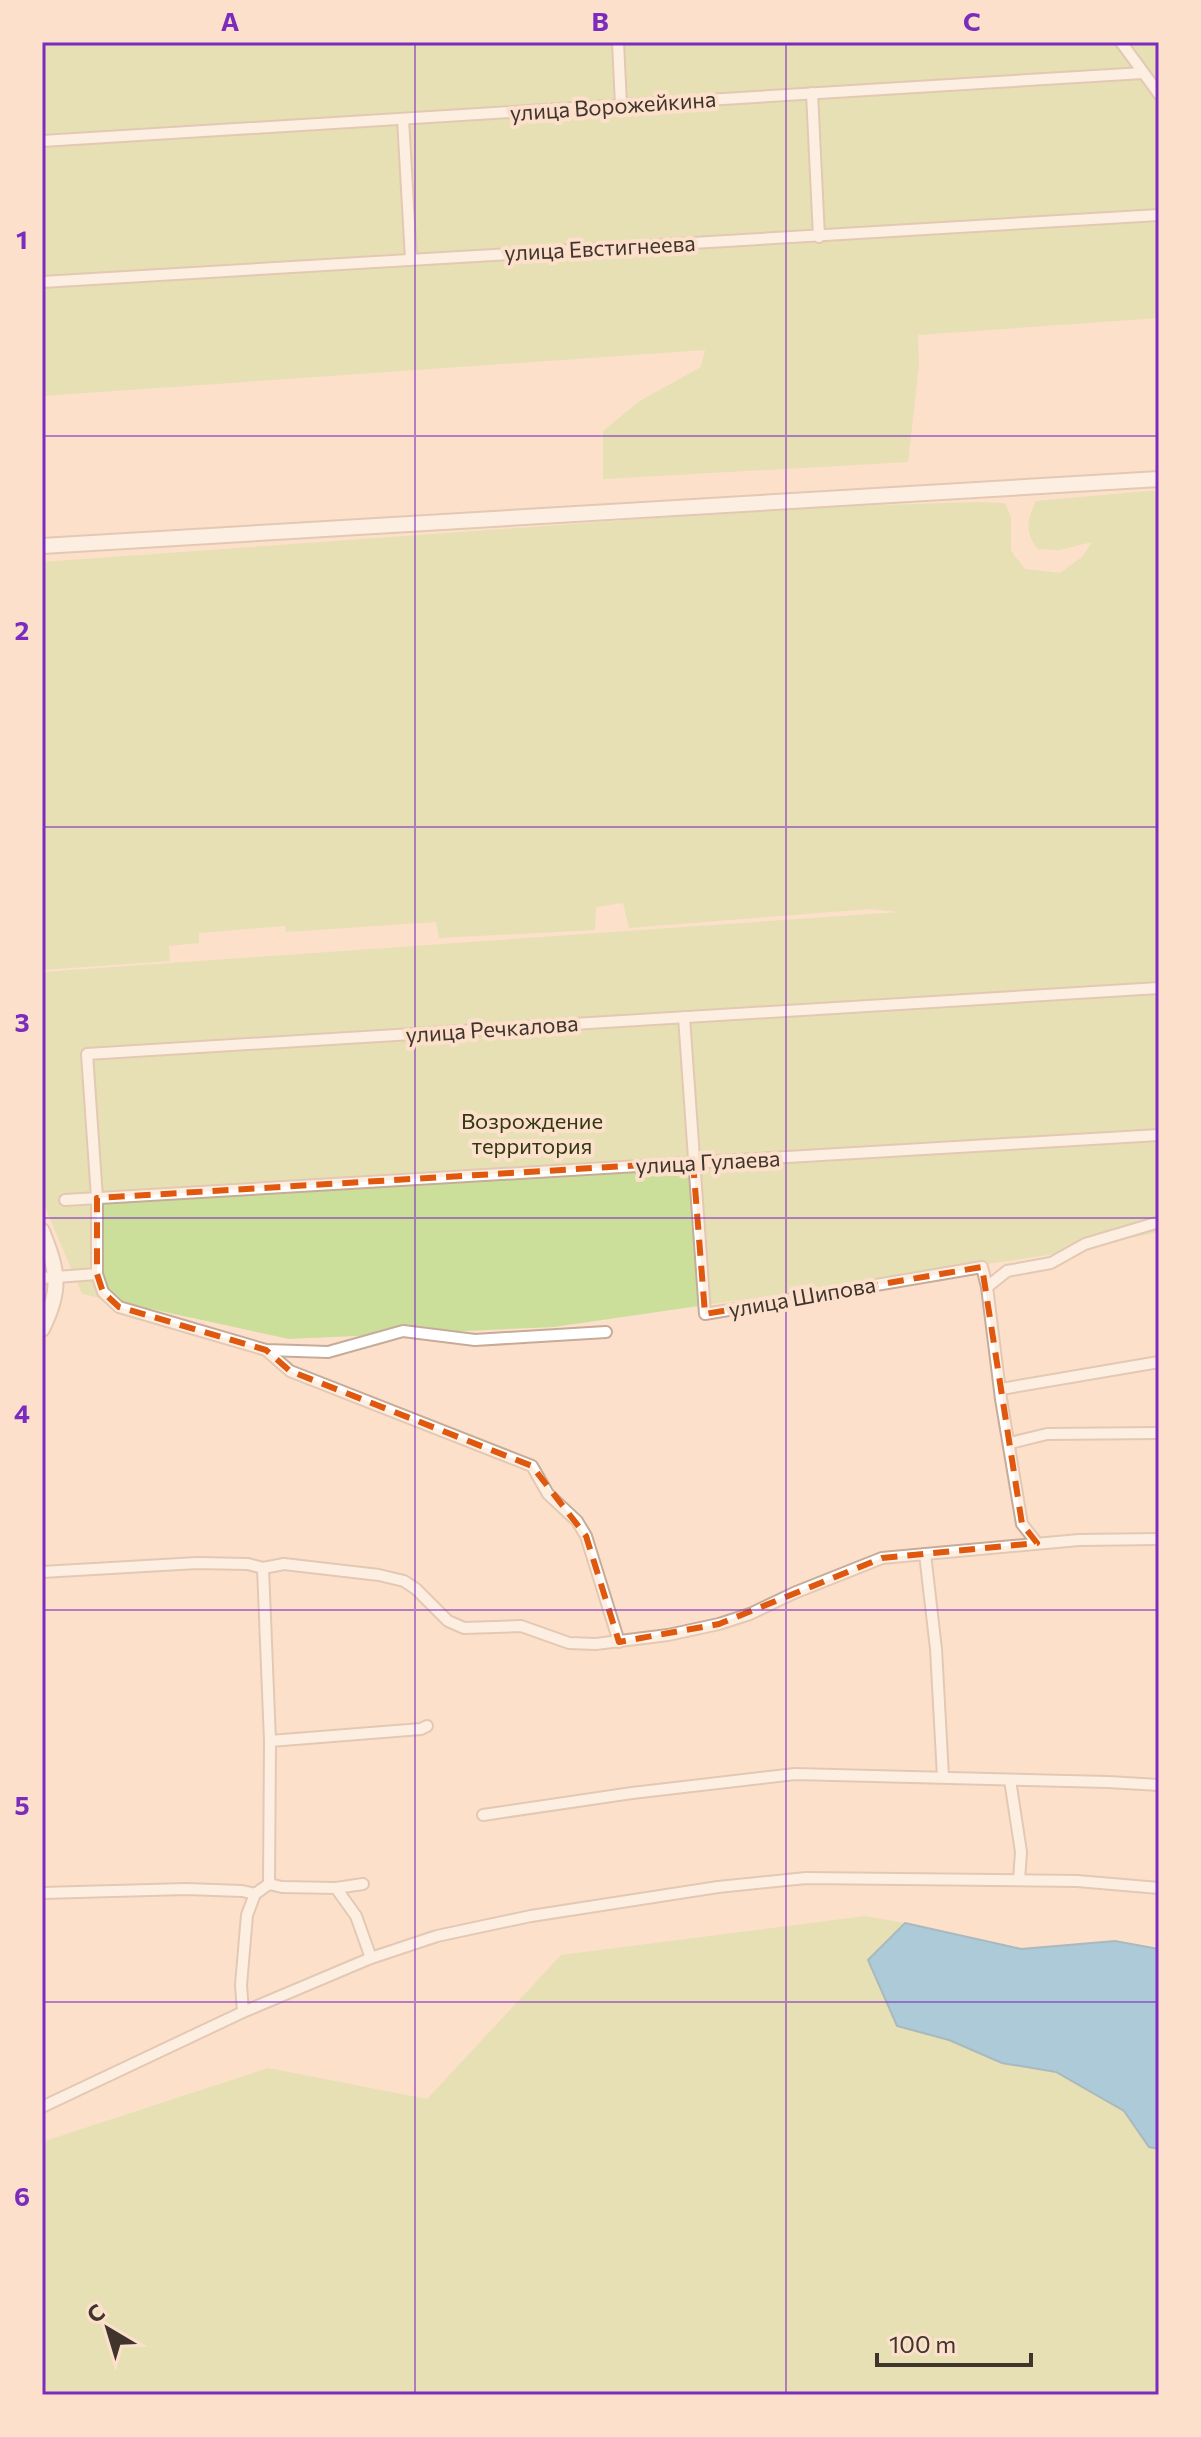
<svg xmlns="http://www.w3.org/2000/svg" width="1201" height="2437" font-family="Commissioner,sans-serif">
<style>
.green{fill:#ccdf9a}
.water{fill:#4cafe7;stroke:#488aaf;stroke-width:2}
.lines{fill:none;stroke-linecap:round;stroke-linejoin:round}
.minor-casing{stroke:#c6ac98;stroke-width:14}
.major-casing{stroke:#c6ac98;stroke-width:18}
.minor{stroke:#fff;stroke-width:10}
.major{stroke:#fff;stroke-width:14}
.marked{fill:none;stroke:#e0570e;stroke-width:6;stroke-dasharray:16 10;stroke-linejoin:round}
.grid{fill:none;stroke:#7b2cbf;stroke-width:2;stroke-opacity:0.55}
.labels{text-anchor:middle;stroke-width:8;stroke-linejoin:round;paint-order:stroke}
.street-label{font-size:22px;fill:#3f352c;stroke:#fce0cb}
.park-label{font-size:22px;fill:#313a12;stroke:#fce0cb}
.neatline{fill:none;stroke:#7b2cbf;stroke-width:3}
.grid-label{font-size:26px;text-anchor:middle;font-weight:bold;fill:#7b2cbf}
</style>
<rect width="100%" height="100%" fill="#fce0cb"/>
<g class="green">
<path d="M42,42H1159V318L918,335L919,366L908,462L603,479V431L638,402L701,367L705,350L42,396Z"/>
<path d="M1159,490V1232L1055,1254L554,1327L289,1339L82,1294L42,1200V972L899,912L870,909L629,928L623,903L596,907L595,930L439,938L436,922L286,932L285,926L199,933V943L169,946L170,961L42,970V562L797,508L977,502L1005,503L1011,517V551L1025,569L1060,573L1082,557L1092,542L1059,550L1038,549C1024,532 1027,520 1036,501Z"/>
<path d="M865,1916L905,1923L868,1960L897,2026L949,2040L1002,2063L1056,2072L1124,2111L1149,2147L1159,2149V2395H42V2142L268,2068L427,2099L561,1955Z"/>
</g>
<path class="water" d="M905,1923L1021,1949L1115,1941L1159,1949V2149L1149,2147L1124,2111L1056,2072L1002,2063L949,2040L897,2026L868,1960Z"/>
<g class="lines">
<g class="minor-casing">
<g id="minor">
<path d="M618,42L621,105"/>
<path d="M1121,42L1159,94"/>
<path d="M812,93L819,237"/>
<path d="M403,119L411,259"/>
<path d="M42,141L1143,73"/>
<path d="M42,282L1159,215"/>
<path d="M684,1017L705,1314L982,1267L987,1287L1001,1399L1022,1524L1037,1543"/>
<path d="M65,1200L1159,1135"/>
<path d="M97,1274L103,1292L119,1307L266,1350L328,1352L403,1331L475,1340L606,1332"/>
<path d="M42,1278L97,1274V1198L87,1054L1159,988"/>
<path d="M987,1287L1007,1271L1051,1263L1085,1244L1159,1222"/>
<path d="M266,1350L290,1371L532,1466L548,1494L577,1521L586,1536L619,1642"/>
<path d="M1001,1389L1159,1362"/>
<path d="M1010,1443L1047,1434L1159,1433"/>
<path d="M925,1554L936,1649L943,1777"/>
<path d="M263,1568L270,1741L269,1884"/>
<path d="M42,1572L197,1563L248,1564L263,1568L284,1564L379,1575L404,1581L416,1589L448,1621L464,1628L521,1626L569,1643L596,1644L668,1635L719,1624L750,1614L794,1593L882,1558L1079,1540L1159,1539"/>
<path d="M270,1741L421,1729L427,1726"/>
<path d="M1010,1780L1021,1852L1019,1880"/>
<path d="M483,1815L632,1793L795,1774L1108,1782L1159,1785"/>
<path d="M336,1888L356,1916L371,1958"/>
<path d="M42,1893L186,1889L242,1891L255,1894L269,1884L282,1887L336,1888L363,1884"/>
<path d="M243,2012L241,1985L247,1915L255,1894"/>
<path d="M42,2107L243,2012L371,1958L437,1936L531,1916L718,1887L806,1878L1077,1881L1159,1888"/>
</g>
</g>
<g class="major-casing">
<g id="major">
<path d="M42,546L1159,479"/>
<path d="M42,1231C58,1271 62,1289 42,1329"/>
</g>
</g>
<use href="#minor" class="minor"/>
<use href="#major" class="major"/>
</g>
<path d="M0 0H1201V2437H0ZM693,1162L705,1314L982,1267L1022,1524L1037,1543L882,1558L719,1624L619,1642L586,1536L532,1466L290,1371L266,1350L119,1307L103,1292L97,1274V1198Z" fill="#fce0cb" fill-opacity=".55" fill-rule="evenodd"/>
<path class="marked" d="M693,1162L705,1314L982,1267L1022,1524L1037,1543L882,1558L719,1624L619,1642L586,1536L532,1466L290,1371L266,1350L119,1307L103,1292L97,1274V1198Z"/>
<path class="grid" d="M415,42V2395M786,42V2395M42,436H1159M42,827H1159M42,1218H1159M42,1610H1159M42,2002H1159"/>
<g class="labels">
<g class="street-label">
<text transform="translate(613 106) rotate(-4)" y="8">улица Ворожейкина</text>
<text transform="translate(600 248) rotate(-3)" y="8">улица Евстигнеева</text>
<text transform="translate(492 1029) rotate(-4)" y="8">улица Речкалова</text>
<text transform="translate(708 1162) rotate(-3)" y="8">улица Гулаева</text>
<text transform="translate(802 1297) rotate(-10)" y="8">улица Шипова</text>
</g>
<g class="park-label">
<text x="532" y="1129">Возрождение<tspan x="532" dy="25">территория</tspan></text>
</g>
</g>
<rect width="1201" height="2437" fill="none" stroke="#fce0cb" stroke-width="88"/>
<g transform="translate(108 2329) rotate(322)" stroke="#fce0cb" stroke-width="6" paint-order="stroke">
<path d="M0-6L14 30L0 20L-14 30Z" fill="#3f352c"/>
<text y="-12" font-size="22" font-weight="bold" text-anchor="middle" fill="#3f352c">С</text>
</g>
<path d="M877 2353v12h154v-12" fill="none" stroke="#3f352c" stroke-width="4"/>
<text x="889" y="2353" font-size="24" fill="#3f352c" stroke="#fce0cb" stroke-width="6" paint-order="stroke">100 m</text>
<rect x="44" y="44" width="1113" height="2349" class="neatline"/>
<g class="grid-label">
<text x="230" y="31">A</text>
<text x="600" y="31">B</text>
<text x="972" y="31">C</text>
<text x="22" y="249">1</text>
<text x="22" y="640">2</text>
<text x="22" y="1032">3</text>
<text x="22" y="1423">4</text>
<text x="22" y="1815">5</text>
<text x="22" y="2206">6</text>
</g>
</svg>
